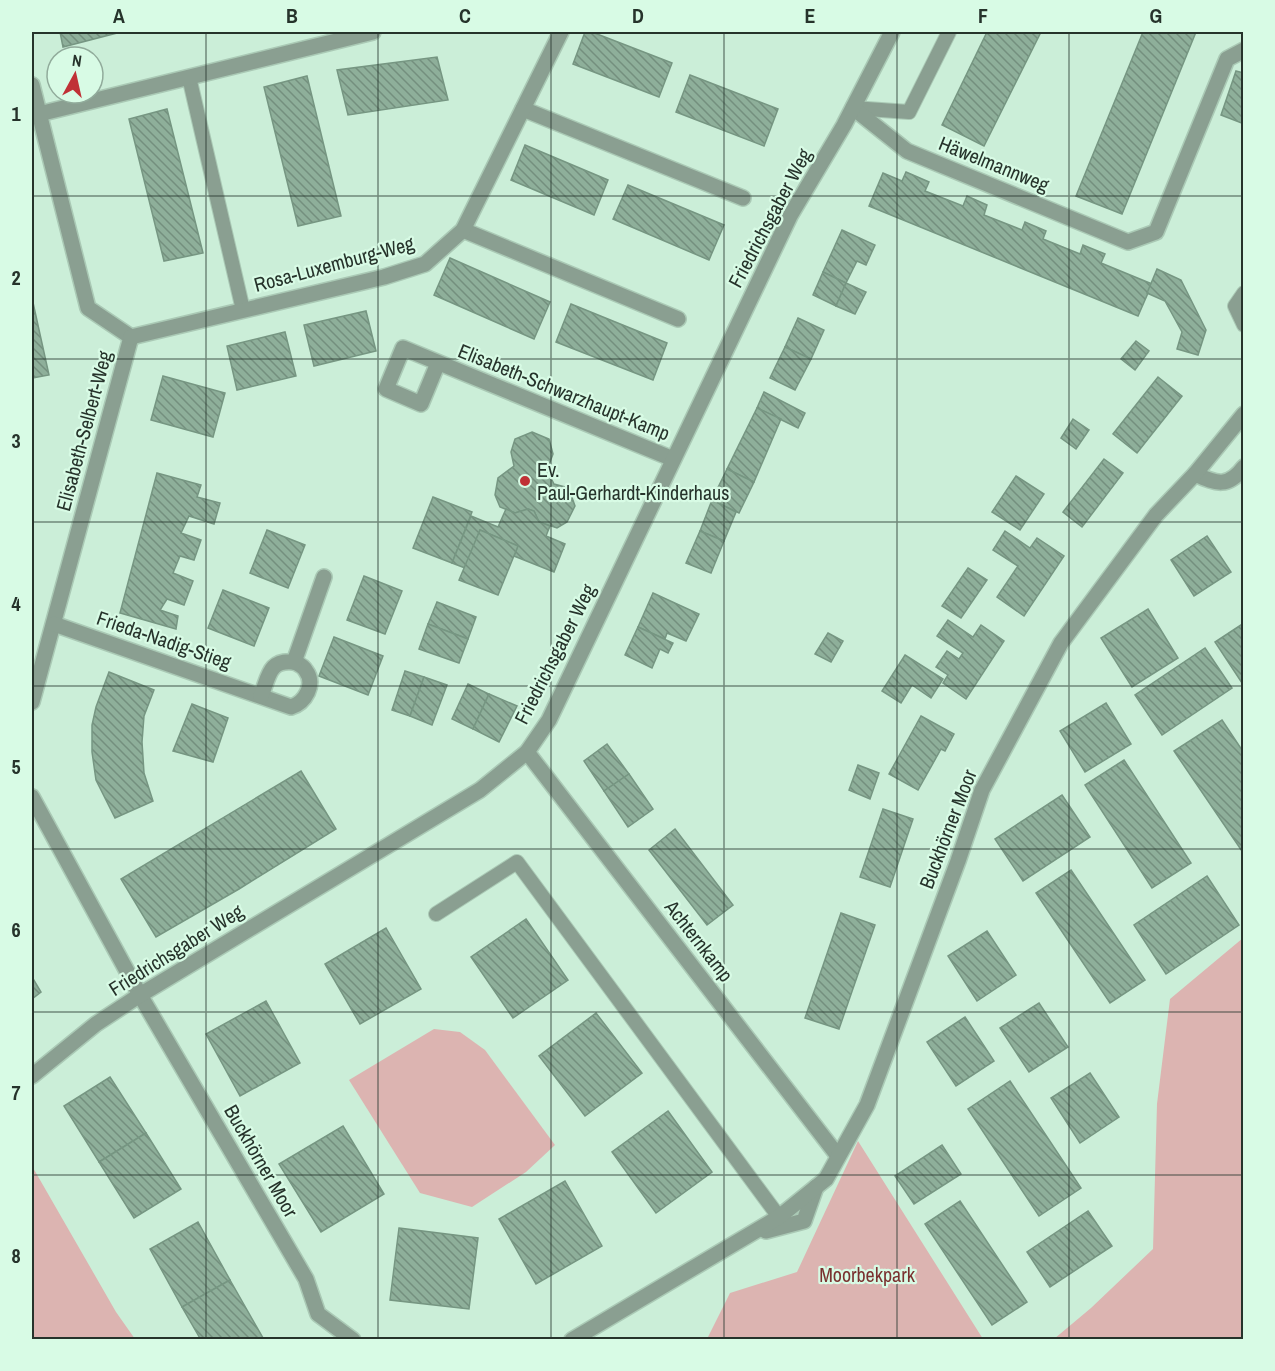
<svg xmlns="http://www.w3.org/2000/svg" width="1275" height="1371" font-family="'Archivo Narrow',sans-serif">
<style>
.park{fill:#dcb4b1}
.building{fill:url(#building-back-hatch);stroke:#769682;stroke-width:1.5}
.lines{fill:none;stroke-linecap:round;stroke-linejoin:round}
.service-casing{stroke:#aac9b5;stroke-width:16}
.minor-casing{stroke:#aac9b5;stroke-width:18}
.service{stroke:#8a9f91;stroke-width:14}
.minor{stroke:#8a9f91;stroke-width:15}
.grid{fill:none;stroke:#26332b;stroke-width:1.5;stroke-opacity:0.55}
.poi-dot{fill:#c03136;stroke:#d8fbe5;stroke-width:2}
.labels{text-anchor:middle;stroke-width:4.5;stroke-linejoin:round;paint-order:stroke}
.street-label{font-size:20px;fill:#26332b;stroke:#d8fbe5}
.poi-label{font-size:20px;fill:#26332b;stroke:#d8fbe5;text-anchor:start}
.park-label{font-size:20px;fill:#7a3230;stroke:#d8fbe5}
.neatline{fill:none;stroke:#26332b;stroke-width:2}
.grid-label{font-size:20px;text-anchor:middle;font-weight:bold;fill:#26332b}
</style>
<defs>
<pattern id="building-back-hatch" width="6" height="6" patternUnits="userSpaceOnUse" patternTransform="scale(1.5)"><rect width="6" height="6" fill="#8eaf9a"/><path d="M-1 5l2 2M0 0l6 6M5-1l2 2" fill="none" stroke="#748f7e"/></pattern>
</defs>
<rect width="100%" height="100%" fill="#cbeed8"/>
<g class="park">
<path d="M1243,938V1339H1054L1091,1308L1153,1249L1157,1104L1170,999Z"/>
<path d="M434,1029L460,1032L485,1050L555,1145L526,1172L472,1207L420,1193L349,1080Z"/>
<path d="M858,1141L983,1339H707L730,1293L797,1272Z"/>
<path d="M32,1166L116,1312L135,1339H32Z"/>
</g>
<g class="building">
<path d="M60,32H121L63,47Z"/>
<path d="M585,32H592L672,63L659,97L573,64Z"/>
<path d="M987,32H1041L984,146L942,125Z"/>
<path d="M1143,32H1196L1122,214L1076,196Z"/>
<path d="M437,57L448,100L348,115L337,70Z"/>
<path d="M1236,71L1244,73V124L1221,115Z"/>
<path d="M690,75L778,109L764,146L676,112Z"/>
<path d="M307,76L341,216L298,226L264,87Z"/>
<path d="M167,109L203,253L164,261L129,119Z"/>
<path d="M525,145L608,180L594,215L511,180Z"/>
<path d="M906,172L929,182L925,191L963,206L967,196L987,205L984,215L1022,230L1025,222L1046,231L1043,239L1080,254L1083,245L1105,254L1101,263L1152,284L1138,316L869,206L883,173L902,181Z"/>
<path d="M628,185L724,225L709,260L613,219Z"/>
<path d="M842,230L875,245L866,265L857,261L846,283L823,272Z"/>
<path d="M450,258L550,302L534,339L434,295Z"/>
<path d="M1157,269L1181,280L1206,330L1198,355L1177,349L1182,332L1165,301L1147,293Z"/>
<path d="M823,272L846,283L836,306L813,295Z"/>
<path d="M846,283L866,292L855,314L836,306Z"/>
<path d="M32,298L49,375L32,378Z"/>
<path d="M571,304L667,343L653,380L556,342Z"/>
<path d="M366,311L376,351L314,366L304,325Z"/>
<path d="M798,318L824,330L811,359L785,347Z"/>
<path d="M285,332L296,376L237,390L227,346Z"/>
<path d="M1136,341L1149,351L1135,370L1121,359Z"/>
<path d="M785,347L811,359L795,390L770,378Z"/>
<path d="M163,376L225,393L213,437L151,420Z"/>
<path d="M1158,377L1182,396L1137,453L1113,434Z"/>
<path d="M764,392L805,413L798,428L757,408Z"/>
<path d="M757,408L781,419L754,482L727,469Z"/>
<path d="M1073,419L1089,430L1076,449L1061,438Z"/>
<path d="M532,432L549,439L553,454L547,470L554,484L565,487L570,492L575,506L567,522L557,528L539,522L534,511L528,509L515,513L500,507L495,495L498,478L514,466L511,452L515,439Z"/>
<path d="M1104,459L1123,473L1082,527L1063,512Z"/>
<path d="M727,469L754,482L739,513L712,500Z"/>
<path d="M157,473L201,485L197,497L220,503L214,524L189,516L181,533L201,540L194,560L180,556L173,573L193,581L184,605L167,599L160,610L178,616L176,629L120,613Z"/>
<path d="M1016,476L1044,494L1020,530L992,512Z"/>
<path d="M433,497L472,512L452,563L413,548Z"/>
<path d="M712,500L736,512L724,541L700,531Z"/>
<path d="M506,509L515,513L528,509L534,511L539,522L550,526L546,536L565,544L554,572L514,556L518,546L480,530L465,568L452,563L471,516L498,527Z"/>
<path d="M267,530L305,545L288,588L250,573Z"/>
<path d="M480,530L518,546L498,595L459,580Z"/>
<path d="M700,531L724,541L711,573L686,563Z"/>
<path d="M1005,531L1030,548L1037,538L1064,556L1024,616L997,597L1018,566L993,550Z"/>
<path d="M1207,536L1231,572L1194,596L1171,560Z"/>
<path d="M968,568L987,580L961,618L942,606Z"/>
<path d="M364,576L402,591L385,634L347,620Z"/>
<path d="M223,590L269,608L254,646L208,628Z"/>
<path d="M653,593L699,614L686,641L667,633L665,639L638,627Z"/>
<path d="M437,602L476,617L468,639L428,624Z"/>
<path d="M1148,609L1178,658L1132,687L1101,638Z"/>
<path d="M948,620L973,637L981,625L1004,641L966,699L943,683L948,675L936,667L947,651L959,659L963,653L937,636Z"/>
<path d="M1244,623V686L1215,642Z"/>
<path d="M428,624L468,639L459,663L419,649Z"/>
<path d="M638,627L673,643L668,653L660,649L652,668L625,655Z"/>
<path d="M828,633L843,641L831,662L815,654Z"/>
<path d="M334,637L383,656L368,695L319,676Z"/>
<path d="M1205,648L1232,688L1162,735L1135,695Z"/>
<path d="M905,655L943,679L931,698L912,685L901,703L882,691Z"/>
<path d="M405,671L424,677L410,716L392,710Z"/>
<path d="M109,672L154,690L144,716L142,742L144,773L153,801L115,818L96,780L92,752V725L96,707Z"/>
<path d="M424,677L447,685L432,725L410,716Z"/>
<path d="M468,684L489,694L473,729L452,719Z"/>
<path d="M489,694L517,706L499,742L473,729Z"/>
<path d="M1106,703L1131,744L1085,772L1060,731Z"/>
<path d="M192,704L228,718L213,762L173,751Z"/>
<path d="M921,716L954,734L945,751L941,749L918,790L889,774Z"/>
<path d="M1222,720L1244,753V854L1174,751Z"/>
<path d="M607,744L629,774L604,791L584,761Z"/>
<path d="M1124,760L1191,863L1152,888L1085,785Z"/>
<path d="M858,765L879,773L870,799L849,790Z"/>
<path d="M301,771L336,829L239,889L156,937L121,879Z"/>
<path d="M629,774L653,809L628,827L604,791Z"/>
<path d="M1062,795L1090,837L1023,881L995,839Z"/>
<path d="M883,809L913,819L890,887L860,877Z"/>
<path d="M675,829L733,905L707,925L649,850Z"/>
<path d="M1071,870L1145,980L1110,1003L1036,893Z"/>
<path d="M1207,876L1239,925L1166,974L1134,925Z"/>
<path d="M841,913L875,925L839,1029L805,1018Z"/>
<path d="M526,919L568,980L513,1018L471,957Z"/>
<path d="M386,928L421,989L360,1024L325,964Z"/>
<path d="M987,931L1016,975L977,1001L948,956Z"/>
<path d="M32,977L41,992L32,999Z"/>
<path d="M266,1001L300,1063L240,1096L206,1034Z"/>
<path d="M1039,1003L1068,1047L1029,1072L1000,1028Z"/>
<path d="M596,1013L642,1073L585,1116L539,1056Z"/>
<path d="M965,1017L994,1061L956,1086L927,1042Z"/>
<path d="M1090,1073L1119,1117L1080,1143L1051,1098Z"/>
<path d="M110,1077L146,1133L99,1162L64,1106Z"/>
<path d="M1010,1081L1081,1188L1039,1216L968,1109Z"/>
<path d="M668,1111L712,1172L656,1213L612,1152Z"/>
<path d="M343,1126L384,1194L321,1232L279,1164Z"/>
<path d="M146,1133L181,1189L134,1218L99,1162Z"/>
<path d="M942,1145L961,1174L914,1204L895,1176Z"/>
<path d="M565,1181L602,1246L536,1284L499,1219Z"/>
<path d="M960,1201L1027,1302L992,1325L925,1224Z"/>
<path d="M1088,1211L1112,1246L1050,1287L1027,1252Z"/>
<path d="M198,1222L230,1280L182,1307L150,1249Z"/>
<path d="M399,1228L478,1238L469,1309L390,1300Z"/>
<path d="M230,1280L263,1338L259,1340H201L182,1307Z"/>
</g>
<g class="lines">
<g class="service-casing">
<g id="service">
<path d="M189,77L243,310"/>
<path d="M853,108L909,112L949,32"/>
<path d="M1244,293L1235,306L1244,325"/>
<path d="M436,914L517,862L779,1217"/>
</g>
</g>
<g class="minor-casing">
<g id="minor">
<path d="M32,85L88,308L131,337L32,702"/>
<path d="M853,108L907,151L1128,242L1156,232L1227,59L1244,50"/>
<path d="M523,109L743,198"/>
<path d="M39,114L373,32"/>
<path d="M463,230L678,319"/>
<path d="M131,337L384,277L425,264L463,230L561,32"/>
<path d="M438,363L421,404L386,389L403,348L673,459"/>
<path d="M1195,474C1217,484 1228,488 1244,467"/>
<path d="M54,624L291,707C305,703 316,684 306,671C304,667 299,664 294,662"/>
<path d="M261,696C269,676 269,659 294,662L324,577"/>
<path d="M527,752L838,1156"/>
<path d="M32,797L140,995L306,1279L318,1314L353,1340"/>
<path d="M32,1076L96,1024L140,995L480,790L527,752L549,720L790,216L844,125L892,32"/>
<path d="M766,1231L804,1221L816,1187"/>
<path d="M572,1340L779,1217L826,1179L867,1105L958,861L982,790L1061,643L1156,515L1195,474L1244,414"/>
</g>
</g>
<use href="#service" class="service"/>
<use href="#minor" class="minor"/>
</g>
<path class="grid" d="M206,32V1340M378,32V1340M551,32V1340M724,32V1340M897,32V1340M1069,32V1340M32,196H1244M32,359H1244M32,522H1244M32,686H1244M32,849H1244M32,1012H1244M32,1175H1244"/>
<circle class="poi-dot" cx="525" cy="481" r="6"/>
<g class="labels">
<g class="street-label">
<text transform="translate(994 164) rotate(22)" y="7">Häwelmannweg</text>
<text transform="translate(770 218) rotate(-62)" y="7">Friedrichsgaber Weg</text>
<text transform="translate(334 264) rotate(-15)" y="7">Rosa-Luxemburg-Weg</text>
<text transform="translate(564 392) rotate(22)" y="7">Elisabeth-Schwarzhaupt-Kamp</text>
<text transform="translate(84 431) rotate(-75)" y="7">Elisabeth-Selbert-Weg</text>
<text transform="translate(164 640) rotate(19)" y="7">Frieda-Nadig-Stieg</text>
<text transform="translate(555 654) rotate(-63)" y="7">Friedrichsgaber Weg</text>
<text transform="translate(948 829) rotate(-69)" y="7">Buckhörner Moor</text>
<text transform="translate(699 941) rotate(52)" y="7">Achternkamp</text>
<text transform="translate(176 950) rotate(-32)" y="7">Friedrichsgaber Weg</text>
<text transform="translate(261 1161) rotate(60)" y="7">Buckhörner Moor</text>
</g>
<g class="poi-label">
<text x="537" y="477">Ev.<tspan x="537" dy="23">Paul-Gerhardt-Kinderhaus</tspan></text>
</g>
<g class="park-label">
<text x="867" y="1282">Moorbekpark</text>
</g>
</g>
<rect width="1275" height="1371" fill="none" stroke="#d8fbe5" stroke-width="66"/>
<g transform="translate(75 75) rotate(8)"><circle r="28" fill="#d8fbe5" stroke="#91ab9b" stroke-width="1.5"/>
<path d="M0-4.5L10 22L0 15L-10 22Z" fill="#c03136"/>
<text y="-9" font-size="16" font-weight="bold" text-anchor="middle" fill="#26332b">N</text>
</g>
<rect x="33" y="33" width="1209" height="1305" class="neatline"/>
<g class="grid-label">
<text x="119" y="23">A</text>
<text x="292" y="23">B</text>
<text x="465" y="23">C</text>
<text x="638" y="23">D</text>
<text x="810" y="23">E</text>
<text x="983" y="23">F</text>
<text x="1156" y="23">G</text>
<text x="16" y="121">1</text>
<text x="16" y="285">2</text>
<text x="16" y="448">3</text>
<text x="16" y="611">4</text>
<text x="16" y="774">5</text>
<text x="16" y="937">6</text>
<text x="16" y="1100">7</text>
<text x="16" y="1263">8</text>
</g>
</svg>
